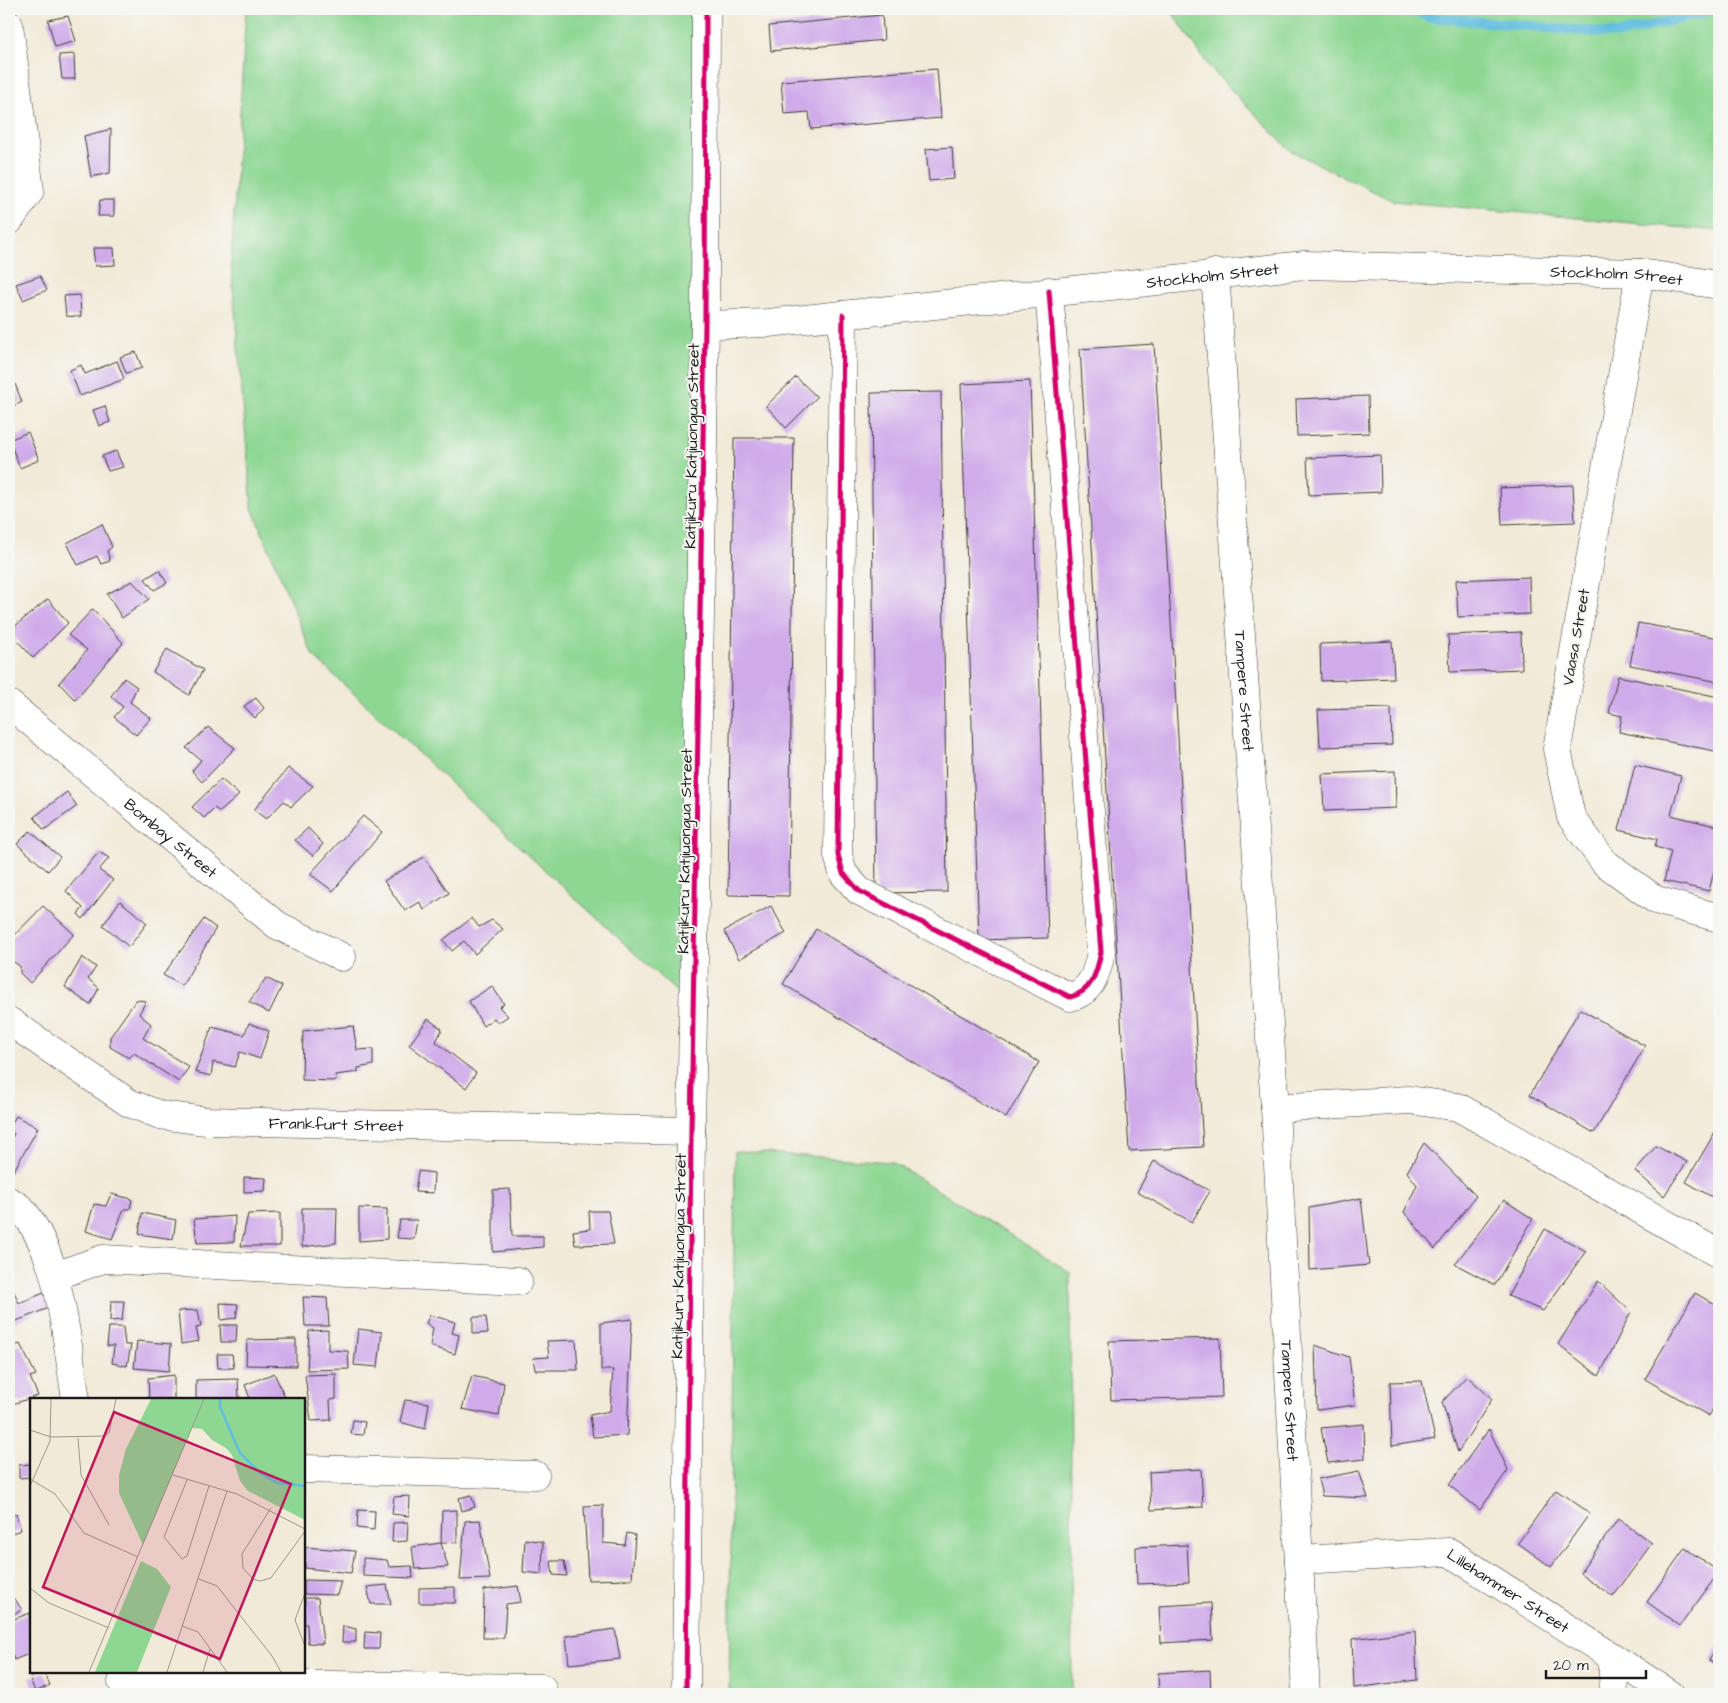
<svg xmlns="http://www.w3.org/2000/svg" width="1728" height="1703" font-family="'Architects Daughter',sans-serif">
<style>
.green{fill:#8dd793;stroke:#547a58}
.lines{fill:none;stroke-linecap:round;stroke-linejoin:round}
.stream{stroke:#61bddf;stroke-width:10}
.building{fill:#d0abea}
.minor-casing{stroke:#3c3b38;stroke-width:29}
.minor{stroke:#fff;stroke-width:28}
.cycleway-casing{stroke:#f6f6f2;stroke-width:8}
.cycleway{stroke:#d6006c;stroke-width:5}
.labels{text-anchor:middle;stroke-width:4;stroke-linejoin:round;paint-order:stroke}
.street-label{font-size:16px;fill:#1c1c1c;stroke:#f6f6f2}
.inset-river{fill:none;stroke:#61bddf;stroke-width:2.5}
.inset-road{fill:none;stroke:#9c988d;stroke-width:1}
.view{fill:#c2185b;fill-opacity:0.15;stroke:#c2185b;stroke-width:2.5}
.inset-edge{fill:none;stroke:#1c1c1c;stroke-width:2.5}
</style>
<rect width="100%" height="100%" fill="#f6f6f2"/>
<filter id="ink" filterUnits="userSpaceOnUse"><feTurbulence type="fractalNoise" baseFrequency=".02" numOctaves="2"/><feDisplacementMap in="SourceGraphic" scale="10" xChannelSelector="R" yChannelSelector="G"/><feConvolveMatrix kernelMatrix="1 2 1 2 8 2 1 2 1" color-interpolation-filters="sRGB"/></filter>
<filter id="wash" filterUnits="userSpaceOnUse"><feTurbulence type="fractalNoise" baseFrequency=".0096" numOctaves="4" result="noise"/><feDisplacementMap in="SourceGraphic" scale="20" xChannelSelector="R" yChannelSelector="G"/><feGaussianBlur stdDeviation="1.12" result="paint"/><feColorMatrix in="noise" values="0 0 0 0 0 0 0 0 0 0 0 0 0 0 0 0 0 1.4 0 .05"/><feComposite in="paint" operator="in"/></filter>
<g filter="url(#wash)">
<rect width="100%" height="100%" fill="#f2ead8"/>
<g class="green">
<path d="M246,9H706L694,1008L313,656L252,508L231,265Z"/>
<path d="M1170,9H1719V231L1393,201L1291,151L1210,68Z"/>
<path d="M735,1151L892,1162L1070,1272L1072,1694H729Z"/>
</g>
<g class="lines">
<path class="stream" d="M1410,9L1429,17L1619,34L1717,9"/>
</g>
<g id="blocks">
<g class="building">
<path d="M882,15L884,40L771,51L769,26Z"/>
<path d="M68,16L76,41L55,47L48,20Z"/>
<path d="M74,54L75,79H62L59,55Z"/>
<path d="M937,69L941,118L811,129L809,112L784,114L781,81Z"/>
<path d="M111,129L110,173L91,177L84,136Z"/>
<path d="M952,147L954,179L929,181L926,149Z"/>
<path d="M100,200H114V216H98Z"/>
<path d="M93,248H114L115,265L95,266Z"/>
<path d="M40,276L47,290L23,300L16,284Z"/>
<path d="M80,295L81,317L66,316L64,296Z"/>
<path d="M1154,344L1203,1147L1129,1151L1080,349Z"/>
<path d="M136,352L142,368L126,373L120,357Z"/>
<path d="M117,361L124,379L80,396L70,370L81,365L85,374Z"/>
<path d="M9,371H10L22,402L9,408Z"/>
<path d="M796,377L817,397L786,428L766,406Z"/>
<path d="M1030,381L1048,938L979,940L961,384Z"/>
<path d="M941,392L947,892L876,893L871,393Z"/>
<path d="M1368,396L1369,433L1297,436L1296,399Z"/>
<path d="M105,406L110,422L99,426L93,410Z"/>
<path d="M28,432L39,460L20,468L9,440Z"/>
<path d="M734,438H794L789,896L728,895Z"/>
<path d="M116,451L123,467L108,471L102,456Z"/>
<path d="M1380,455L1381,492L1309,495L1307,458Z"/>
<path d="M1573,485L1575,522L1502,525L1500,488Z"/>
<path d="M102,524L112,547L107,551L110,561L101,564L97,556L78,565L67,543Z"/>
<path d="M159,570L167,583L154,590L145,579Z"/>
<path d="M1529,577L1530,614L1458,617L1456,580Z"/>
<path d="M132,581L149,599L122,618L107,594Z"/>
<path d="M48,599L68,623L33,658L9,631Z"/>
<path d="M93,609L123,643L75,700L59,683L87,650L68,635Z"/>
<path d="M1638,623L1719,638V682L1630,665Z"/>
<path d="M1521,632L1522,669L1450,672L1448,635Z"/>
<path d="M1392,641L1394,678L1321,681L1320,644Z"/>
<path d="M167,649L203,670L189,695L153,672Z"/>
<path d="M1618,676L1719,697V732L1715,751L1619,732L1622,716L1609,713Z"/>
<path d="M124,678L137,687L130,702L151,718L136,735L114,717L123,707L111,696Z"/>
<path d="M256,698L264,708L255,718L244,706Z"/>
<path d="M1391,708L1392,745L1320,747L1318,710Z"/>
<path d="M208,727L235,748L202,782L192,771L201,760L186,748Z"/>
<path d="M1635,765L1681,776L1671,815L1719,827V851L1709,891L1664,881L1671,851L1655,847L1657,839L1619,830Z"/>
<path d="M288,768L313,786L291,807L284,801L266,819L254,810Z"/>
<path d="M1395,771L1396,808L1324,811L1322,774Z"/>
<path d="M221,779L239,795L220,812L214,808L204,818L192,807Z"/>
<path d="M67,792L77,806L44,830L34,817Z"/>
<path d="M363,816L382,832L333,891L310,874Z"/>
<path d="M308,828L323,844L313,856L295,840Z"/>
<path d="M30,831L60,857L48,871L17,844Z"/>
<path d="M99,852L109,858L99,870L113,880L83,919L78,914L83,908L66,891Z"/>
<path d="M424,857L449,893L424,910L420,902L405,911L384,881Z"/>
<path d="M120,901L147,923L129,947L103,925Z"/>
<path d="M43,906L74,934L30,983L20,973V966L9,959V941Z"/>
<path d="M771,906L786,933L739,959L724,931Z"/>
<path d="M472,918L479,927L492,920L503,929L475,954L464,941L452,951L443,940Z"/>
<path d="M204,919L216,928L182,986L163,975Z"/>
<path d="M816,929L1039,1062L1006,1118L783,984Z"/>
<path d="M82,957L96,967L88,979L99,988L90,1005L65,987Z"/>
<path d="M266,978L282,986L269,1013L249,1002Z"/>
<path d="M492,986L504,1004L499,1007L508,1016L498,1023L494,1018L483,1026L469,1001Z"/>
<path d="M136,1000L146,1001L139,1014L151,1024L143,1038L189,1067L179,1082L134,1053L129,1058L110,1047V1037Z"/>
<path d="M1580,1009L1645,1046L1594,1133L1530,1095Z"/>
<path d="M428,1019L442,1029L436,1042L476,1073L466,1088L409,1045Z"/>
<path d="M249,1023L269,1031L260,1059L240,1052L235,1067L213,1062L211,1076L195,1072L212,1027L244,1035Z"/>
<path d="M353,1026L357,1050L373,1049V1065L358,1068V1072L335,1075L336,1081L302,1080L303,1031Z"/>
<path d="M16,1116L38,1128L13,1172L9,1169V1143L14,1134L9,1128Z"/>
<path d="M1719,1125V1201L1686,1182Z"/>
<path d="M1424,1143L1476,1196L1435,1249L1404,1212L1417,1185L1407,1172Z"/>
<path d="M1656,1146L1687,1162L1664,1196L1635,1171Z"/>
<path d="M1154,1161L1210,1191L1192,1222L1137,1192Z"/>
<path d="M418,1171L434,1173L433,1193L415,1192Z"/>
<path d="M244,1177L266,1178L265,1191L244,1192Z"/>
<path d="M510,1189L512,1236H543V1247L493,1252V1190Z"/>
<path d="M111,1194L132,1199L130,1209H124L112,1239L86,1231L94,1204L106,1206Z"/>
<path d="M1361,1198L1369,1265L1310,1270L1309,1208Z"/>
<path d="M1504,1200L1533,1219L1495,1285L1455,1264Z"/>
<path d="M302,1208H337L336,1243L302,1247Z"/>
<path d="M359,1208L387,1209V1239L359,1241Z"/>
<path d="M589,1211H608L614,1244L575,1245L573,1231L590,1229Z"/>
<path d="M142,1213L176,1220L173,1239L139,1234Z"/>
<path d="M280,1213V1246H241L248,1214Z"/>
<path d="M235,1216L234,1242L197,1243L194,1219Z"/>
<path d="M400,1220H417L414,1239L397,1238Z"/>
<path d="M1545,1229L1586,1251L1543,1311L1508,1296Z"/>
<path d="M1598,1281L1631,1312L1599,1376L1558,1344Z"/>
<path d="M12,1287L19,1303L44,1293L51,1307L9,1324V1288Z"/>
<path d="M1695,1293L1719,1307V1398L1709,1416L1645,1379Z"/>
<path d="M303,1297L327,1298L329,1326H305Z"/>
<path d="M111,1301H124L122,1320L110,1321Z"/>
<path d="M220,1303L238,1304L236,1318L221,1320Z"/>
<path d="M198,1310L201,1327L196,1328L199,1341L181,1344L178,1311Z"/>
<path d="M430,1315L455,1322L452,1333L459,1335L455,1354L430,1346L433,1328L426,1323Z"/>
<path d="M473,1317H486L488,1333L473,1334Z"/>
<path d="M632,1319L627,1435L593,1437L590,1415L610,1411L613,1370H601V1323Z"/>
<path d="M220,1325H237L236,1342H221Z"/>
<path d="M109,1327H123L125,1345H131L127,1366L112,1363L114,1346H107Z"/>
<path d="M358,1329L382,1332L378,1367L354,1365Z"/>
<path d="M328,1330V1350L348,1351L349,1369L307,1370L309,1331Z"/>
<path d="M1220,1338L1222,1397L1111,1400L1109,1341Z"/>
<path d="M296,1339V1366L246,1365L247,1340Z"/>
<path d="M576,1340L578,1370H535L533,1358L549,1357L547,1341Z"/>
<path d="M137,1341L171,1344L169,1371L134,1368Z"/>
<path d="M20,1344L36,1375L30,1377L38,1396L9,1405V1348Z"/>
<path d="M1315,1345L1349,1357L1355,1405L1317,1410Z"/>
<path d="M217,1354H232L234,1368H218Z"/>
<path d="M274,1373L286,1399H250L245,1385Z"/>
<path d="M336,1374V1399L330,1400L331,1420L311,1421L305,1375Z"/>
<path d="M174,1375V1399H149L148,1378Z"/>
<path d="M472,1376L504,1383L499,1416L462,1409Z"/>
<path d="M1467,1376L1492,1399L1458,1452L1442,1402Z"/>
<path d="M238,1379L239,1399H196V1380Z"/>
<path d="M1422,1381L1435,1439L1392,1446L1390,1382Z"/>
<path d="M405,1400L429,1403L425,1429L400,1422Z"/>
<path d="M353,1420L365,1422L363,1435L351,1434Z"/>
<path d="M1364,1424L1365,1459L1328,1463L1321,1428Z"/>
<path d="M1489,1429L1508,1470L1480,1510L1449,1485Z"/>
<path d="M31,1464V1477L19,1478V1465Z"/>
<path d="M1201,1469L1203,1507L1151,1510L1149,1472Z"/>
<path d="M1359,1471L1368,1498L1322,1496L1318,1479Z"/>
<path d="M1556,1490L1590,1513L1551,1567L1518,1543Z"/>
<path d="M471,1495L475,1507L462,1511L459,1498Z"/>
<path d="M410,1496L409,1516L392,1514L394,1497Z"/>
<path d="M603,1505V1543L625,1545L627,1533L635,1535L632,1579L588,1580L584,1506Z"/>
<path d="M358,1510L375,1511L374,1530L357,1528Z"/>
<path d="M457,1510V1542L441,1543L448,1567L415,1569L412,1547L441,1543L442,1511Z"/>
<path d="M16,1514L21,1530L9,1534V1516Z"/>
<path d="M1618,1519L1652,1543L1613,1597L1580,1573Z"/>
<path d="M480,1520L490,1579L460,1580L465,1521Z"/>
<path d="M408,1522L407,1541L392,1542L393,1523Z"/>
<path d="M525,1539L543,1542L542,1574L523,1572Z"/>
<path d="M1187,1545L1189,1582L1137,1584L1136,1547Z"/>
<path d="M305,1547L355,1551L351,1573L305,1568Z"/>
<path d="M1685,1548L1719,1572L1680,1626L1647,1602Z"/>
<path d="M363,1558L387,1560L389,1567L412,1566L413,1578L363,1576Z"/>
<path d="M551,1561H564L567,1576L553,1575Z"/>
<path d="M304,1580L341,1581L337,1595L304,1594Z"/>
<path d="M387,1585L391,1604H371L367,1587Z"/>
<path d="M518,1586L521,1602L506,1604L504,1638H483L484,1590Z"/>
<path d="M455,1587V1603H419V1588Z"/>
<path d="M305,1598H318L323,1644L308,1643L307,1624H304Z"/>
<path d="M15,1599L22,1610L9,1616V1601Z"/>
<path d="M1211,1603L1213,1640L1161,1643L1159,1606Z"/>
<path d="M30,1613L31,1653L14,1660L9,1645V1621Z"/>
<path d="M343,1626L356,1629V1642H342Z"/>
<path d="M615,1629L620,1659L569,1664L566,1636Z"/>
<path d="M1415,1631L1417,1680L1354,1688L1352,1639Z"/>
<path d="M365,1632L380,1633L379,1649H364Z"/>
<path d="M1719,1645V1666L1709,1660Z"/>
<path d="M1210,1670L1211,1694H1159L1158,1673Z"/>
<path d="M44,1672L50,1685L35,1692L30,1678Z"/>
</g>
</g>
</g>
<g filter="url(#ink)">
<use href="#blocks" fill-opacity="0" stroke="#3c3b38" stroke-width="1"/>
<g class="lines">
<g class="minor-casing">
<g id="minor">
<path d="M9,25L30,191L9,221"/>
<path id="s1" d="M1215,273L1275,1108L1306,1694"/>
<path d="M1640,273L1557,749L1571,817L1605,863L1656,900L1719,918"/>
<path d="M843,315L838,855L843,873L859,891L1070,997C1092,992 1097,972 1101,952L1049,291"/>
<path id="s2" d="M705,325L768,323L1304,265L1640,273L1719,285"/>
<path id="s3" d="M9,704L277,925L342,957"/>
<path id="s4" d="M9,1021L129,1103L160,1115L206,1121L691,1131"/>
<path d="M1275,1108L1409,1100L1458,1107L1719,1254"/>
<path d="M9,1201C14,1204 21,1207 24,1212C62,1261 66,1340 76,1399"/>
<path d="M55,1276L103,1259L518,1281"/>
<path d="M304,1469L535,1475"/>
<path id="s5" d="M1299,1560L1449,1552L1670,1694"/>
<path d="M1612,1657L1614,1694"/>
<path d="M122,1682L542,1688"/>
<path d="M686,1694L691,1131L705,325L706,9"/>
</g>
</g>
<use href="#minor" class="minor"/>
<g class="cycleway-casing">
<g id="cycleway">
<path d="M843,315L838,855L843,873L859,891L1070,997C1092,992 1097,972 1101,952L1049,291"/>
<path d="M686,1694L691,1131L705,325L706,9"/>
</g>
</g>
<use href="#cycleway" class="cycleway"/>
</g>
</g>
<g class="labels">
<g class="street-label">
<text dy="6" stroke="none"><textPath href="#s2" startOffset="510">Stockholm Street</textPath></text>
<text dy="6" stroke="none"><textPath href="#s2" startOffset="915">Stockholm Street</textPath></text>
<text transform="translate(691 446) rotate(-89)" y="6">Katjikuru Katjiuongua Street</text>
<text transform="translate(1575 637) rotate(-80)" y="6">Vaasa Street</text>
<text dy="6" stroke="none"><textPath href="#s1" startOffset="419">Tampere Street</textPath></text>
<text dy="6" stroke="none"><textPath href="#s3" startOffset="210">Bombay Street</textPath></text>
<text transform="translate(684 851) rotate(-89)" y="6">Katjikuru Katjiuongua Street</text>
<text dy="6" stroke="none"><textPath href="#s4" startOffset="355">Frankfurt Street</textPath></text>
<text transform="translate(678 1256) rotate(-89)" y="6">Katjikuru Katjiuongua Street</text>
<text dy="6" stroke="none"><textPath href="#s1" startOffset="1130">Tampere Street</textPath></text>
<text dy="6" stroke="none"><textPath href="#s5" startOffset="221">Lillehammer Street</textPath></text>
</g>
</g>
<g transform="translate(30 1398)">
<rect width="275" height="275" fill="#f2ead8"/>
<path d="M121,1H275V122L218,93L210,83L202,57L196,50L182,42L172,31L162,30L113,147L89,95V77L96,51ZM111,163L127,171L141,189L107,274H65Z" fill="#8dd793"/>
<path class="inset-river" d="M190,1V9L210,55L230,75L248,85L275,88"/>
<path class="inset-road" d="M0,32L21,39L75,38L79,35L86,1M48,40L51,77L79,127M143,77L207,96L275,131M0,81L25,96L54,135L108,159M157,82L134,139L152,161L157,158L179,88M0,88L20,43L21,1M241,110L212,156L213,170L223,181L230,183L241,180L275,133M169,181L187,188L242,258L251,274M0,190L19,205L79,230M275,195L265,222L275,248M152,228L168,234L197,274M59,274L174,1M137,274L197,93M173,274L180,251"/>
<path class="view" d="M84,14L261,86L190,261L13,189Z"/>
<rect width="275" height="275" class="inset-edge"/>
</g>
<rect width="1728" height="1703" fill="none" stroke="#f6f6f2" stroke-width="30"/>
<path d="M1546 1670v8h100v-8" fill="none" stroke="#1c1c1c" stroke-width="2.5"/>
<text x="1553" y="1670" font-size="15" fill="#1c1c1c" stroke="#f6f6f2" stroke-width="4" paint-order="stroke">20 m</text>
</svg>
